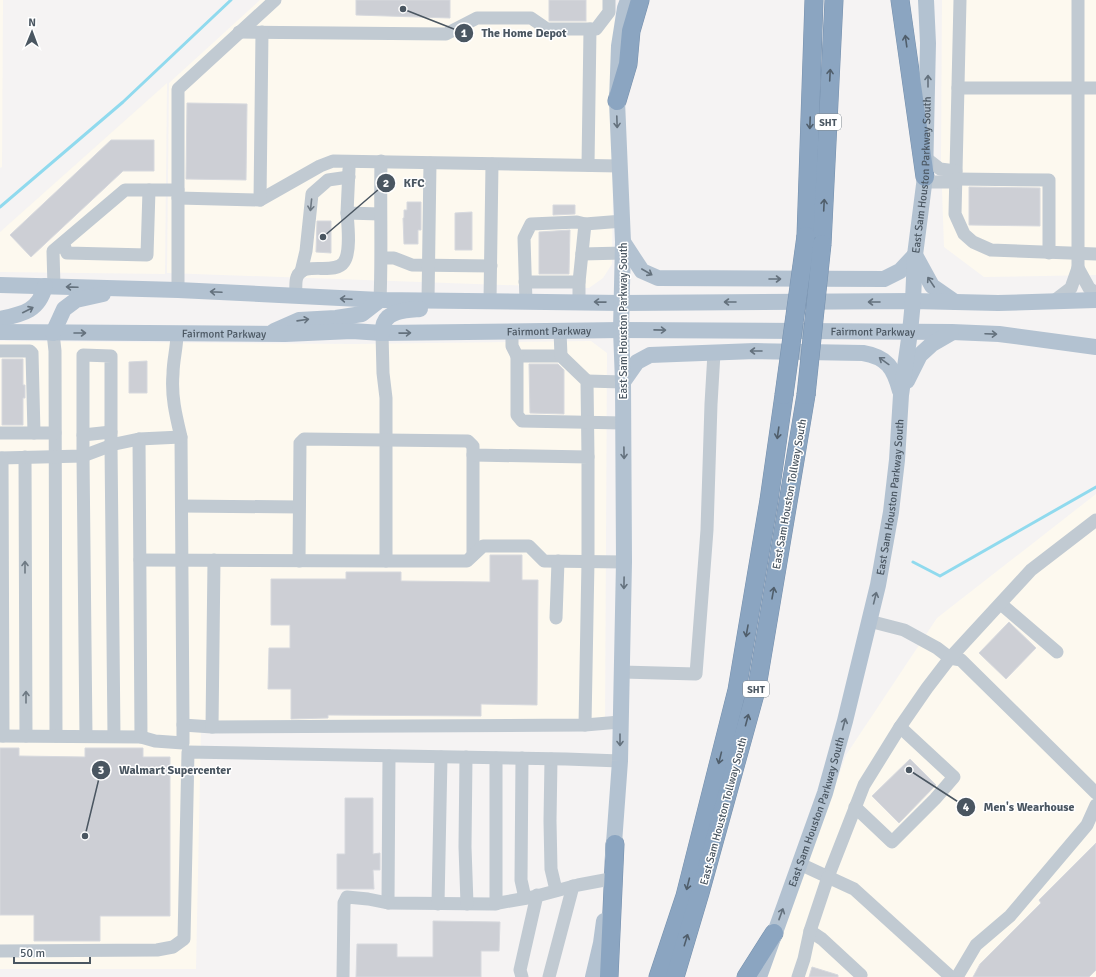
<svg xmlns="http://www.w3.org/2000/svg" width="1096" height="977" font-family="Signika,sans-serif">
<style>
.commercial{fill:#fdf9ef}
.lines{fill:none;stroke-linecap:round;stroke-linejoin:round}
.stream{stroke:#90daee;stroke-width:3}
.building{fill:#cdcfd5;stroke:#d7d9de}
.highway-casing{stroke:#7690ad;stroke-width:19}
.minor{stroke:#c1cad2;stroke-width:13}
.major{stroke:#b3c2d1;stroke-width:16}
.highway{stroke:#8ba5c1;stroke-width:18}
.highway-bridge-casing{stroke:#7690ad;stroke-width:19;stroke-linecap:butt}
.highway-bridge{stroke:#8ba5c1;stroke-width:18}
.oneway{stroke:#505e6b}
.oneway2{stroke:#64717d}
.oneway3{stroke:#6e7983}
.labels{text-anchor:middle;stroke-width:3;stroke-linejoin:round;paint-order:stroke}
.shield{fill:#fff;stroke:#808990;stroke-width:1}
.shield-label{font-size:10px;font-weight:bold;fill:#4a5661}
.street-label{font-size:11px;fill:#4a5661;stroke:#fff}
.leader{fill:none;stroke:#4a5661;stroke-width:1.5}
.callout-dot{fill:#4a5661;stroke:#fff;stroke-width:1.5}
.mark-label{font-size:12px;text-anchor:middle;font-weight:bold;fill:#fff}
.callout-label{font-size:12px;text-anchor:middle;font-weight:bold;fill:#4a5661;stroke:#fff;stroke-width:3;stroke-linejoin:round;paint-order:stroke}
</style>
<rect width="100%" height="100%" fill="#f5f3f3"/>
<g class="commercial">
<path d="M0,0H3L2,167L0,168Z"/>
<path d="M260,0H615L612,264L603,278L589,288L167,273L169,83Z"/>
<path d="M942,0H1096V275L984,277L944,247L941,161Z"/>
<path d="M167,83L165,274L0,272V232Z"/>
<path d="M0,341L354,344L591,341L607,353L605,730L201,728L196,969H0Z"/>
<path d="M1096,494V977H767L846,755L937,618Z"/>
</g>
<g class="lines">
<g class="stream">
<path d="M0,207L123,102L231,0"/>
<path d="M913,562L940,576L1096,487"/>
</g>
</g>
<g class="building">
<path d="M356,0H450V18L356,15Z"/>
<rect x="549" y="0" width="37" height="21"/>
<path d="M187,103L247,104L246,180L186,179Z"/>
<path d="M111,140H154V171H123L31,257L10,235Z"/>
<path d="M969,187L1040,188V226L969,225Z"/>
<path d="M407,202H421V230H418V244H404L403,218H404V210H407Z"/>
<path d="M553,205H575V214L553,215Z"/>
<path d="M472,212V250H455V213Z"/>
<path d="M317,221H331V253L316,252Z"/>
<path d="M570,230L569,274H539V232Z"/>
<path d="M2,359H23V385H25V398H23V425H2Z"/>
<path d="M147,361V393H129V362Z"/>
<path d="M529,364H558L564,370V414L530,413Z"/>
<path d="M490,555H522V580H538L537,705L481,704V716L328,715V718L291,719V689H268L269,648H290V625H271V579H346V572H401V581L490,582Z"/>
<path d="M1009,622L1036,648L1006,679L979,653Z"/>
<path d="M0,748H19V756L85,757V748H143V757H170V916H100V941H34V915H0Z"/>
<path d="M910,759L936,785L899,823L872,796Z"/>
<path d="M345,798H373V854L380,853V870H373L374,889H337V854H345Z"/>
<path d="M1096,843V970L1089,977H973L980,964L1041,903L1039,900Z"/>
<path d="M433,921L500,922L499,951H481V977H356L357,944H397V957H433Z"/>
<path d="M812,967L838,975V977H809Z"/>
</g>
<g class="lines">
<g class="highway-casing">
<g id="highway">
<path d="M900,0L925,177"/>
<path d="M617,101L628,64L631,31L640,0"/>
<path d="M806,236L814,0"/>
<path d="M822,244L834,0"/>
<path d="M609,977L615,844"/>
<path d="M658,977L685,896L737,690L769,500L784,395"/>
<path d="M675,977L700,893L757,687L806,395"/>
<path d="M746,977L774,933"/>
</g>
</g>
<g class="minor">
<path d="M960,0L955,214L964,234L973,242L991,250L1096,254"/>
<path d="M239,32L446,34L477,18H531L547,29H596L609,12V0"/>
<path d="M958,88H1096"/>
<path d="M926,158L940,169L956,171"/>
<path d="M588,165L590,29"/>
<path d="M956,179L1049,180V253"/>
<path d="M925,182H956"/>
<path d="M178,198L260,200L320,166L333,161L619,166"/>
<path d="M260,200L262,32"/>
<path d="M347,213L349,169"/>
<path d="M63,243L67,253L147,255L149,190"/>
<path d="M582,254L623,253"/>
<path d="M382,258H394L412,265L491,266"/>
<path d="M1078,268V0"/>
<path d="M301,272L306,251L312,194L328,180L349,177"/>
<path d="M525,282H579"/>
<path d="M54,287L53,251L125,190H178"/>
<path d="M178,290V89L275,0"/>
<path d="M296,296C296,291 295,282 297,277C303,260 335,276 344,262C351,252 348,226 347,213L380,214"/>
<path d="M380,300C382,254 380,208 381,161"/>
<path d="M428,301L430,163"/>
<path d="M490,301L492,164"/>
<path d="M1054,301L1071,288L1078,268L1089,288L1096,293"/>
<path d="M526,302L524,238L531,224L577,222L585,224L623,221"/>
<path d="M579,302V282L585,224"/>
<path d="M512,331V346L517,356H561L587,381L588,457"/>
<path d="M560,331L561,356"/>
<path d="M53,333L55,351L56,736"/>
<path d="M177,333C177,348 173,360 173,374C171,396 176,416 181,437L183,725L212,727L585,725L620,722"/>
<path d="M382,333L383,373L386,398V561"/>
<path d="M0,351H30L32,353L34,433"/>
<path d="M517,356V415L522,421L623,423"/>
<path d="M587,381L623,382"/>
<path d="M0,433H55"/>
<path d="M83,435L111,432"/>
<path d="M473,455V555"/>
<path d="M25,457L26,736"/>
<path d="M0,458L83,456L115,444L139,439L181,437"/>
<path d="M2,458L3,736"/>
<path d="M182,506L299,507"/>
<path d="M140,560L386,561H467L483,546H529L544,561L624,562"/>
<path d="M299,561L300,443L304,439L468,441L473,446V455L588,457V561L585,725"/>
<path d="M1001,604L1057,652"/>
<path d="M556,618L558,561"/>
<path d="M869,621L904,630L937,648L950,658L961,660L1096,793"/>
<path d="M622,672L696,674L707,530L711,404L714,353"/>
<path d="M212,727L214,560"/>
<path d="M0,736L141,737L139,439"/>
<path d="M86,736L83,456V355L111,356V446L114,736"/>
<path d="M141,737L155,741L183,743V725"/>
<path d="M389,756L388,903L493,904L533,897L578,885L610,879"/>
<path d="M466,757L465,847L467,904"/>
<path d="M522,758L521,880L525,898"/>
<path d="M551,759L550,821L551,869L556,890"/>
<path d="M855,807L892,842L935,799L954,777L900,727"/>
<path d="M800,864L828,877L864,785L900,727L927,688L950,658L1031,570L1096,520"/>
<path d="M438,904L441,757"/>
<path d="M496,904V758"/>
<path d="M810,931L822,939L861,975L860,977"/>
<path d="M0,951L157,950L173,947L184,939L188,752L566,759L620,761"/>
<path d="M343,977L344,903L347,897L368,899L388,903"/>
<path d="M522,977L520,970L537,895"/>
<path d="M549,977L573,886"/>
<path d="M798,977L804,959L810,931L828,877L854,889L951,977"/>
<path d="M957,977L976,945L1010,916L1087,825L1096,805"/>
</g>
<g class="major">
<path d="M623,242L642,271L658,278L884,279L900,271L915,255L932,286L955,302"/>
<path d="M0,285L178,290L380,300L621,303L913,301L998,303L1096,300"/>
<path d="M0,319C23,314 39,311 45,286"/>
<path d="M274,331L299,320L336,318L362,314L380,300"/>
<path id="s1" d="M0,332L285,334L352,331L382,333L621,330L952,332L999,334L1096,347"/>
<path d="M53,333L64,309L76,300L103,294"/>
<path d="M382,333C383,330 383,326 384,323C389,310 409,310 420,309"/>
<path d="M907,381L920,355L932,344L951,333"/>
<path d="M623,382L637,362L650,355L755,351L863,353C887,357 894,368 900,391"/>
<path d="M613,857L620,761L624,562L623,382L621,330L623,242L617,101L619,46L625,8L628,0"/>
<path d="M593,977L601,943L604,921"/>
<path id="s2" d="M759,977L825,793L845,721L878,585L891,512L897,460L901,395L910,332L913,301L915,255L925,177L928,43L926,0"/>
</g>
<use href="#highway" class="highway"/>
<g class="highway-bridge-casing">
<g id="highway-bridge">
<path d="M784,395L806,236"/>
<path d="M806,395L822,244"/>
</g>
</g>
<use href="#highway-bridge" class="highway-bridge"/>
</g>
<defs><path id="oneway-shaft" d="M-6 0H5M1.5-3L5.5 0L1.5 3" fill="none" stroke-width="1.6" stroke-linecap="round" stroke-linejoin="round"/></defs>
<g class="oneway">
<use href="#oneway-shaft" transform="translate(906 41) rotate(-98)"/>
<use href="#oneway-shaft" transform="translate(830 75) rotate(-87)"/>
<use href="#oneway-shaft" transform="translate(810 123) rotate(92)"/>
<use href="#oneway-shaft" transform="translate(824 205) rotate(-87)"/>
<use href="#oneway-shaft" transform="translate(778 433) rotate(98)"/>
<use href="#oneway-shaft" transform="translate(773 593) rotate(-80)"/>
<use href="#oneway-shaft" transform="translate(747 631) rotate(100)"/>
<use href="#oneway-shaft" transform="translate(747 720) rotate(-75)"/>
<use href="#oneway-shaft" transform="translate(720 758) rotate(104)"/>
<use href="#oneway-shaft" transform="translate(688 884) rotate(104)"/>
<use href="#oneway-shaft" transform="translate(686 940) rotate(-73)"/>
</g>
<g class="oneway2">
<use href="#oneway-shaft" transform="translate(928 81) rotate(-90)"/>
<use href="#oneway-shaft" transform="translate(617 122) rotate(88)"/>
<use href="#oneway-shaft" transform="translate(647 272) rotate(30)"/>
<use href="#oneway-shaft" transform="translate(775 279)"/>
<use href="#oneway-shaft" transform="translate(931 282) rotate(-124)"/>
<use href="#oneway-shaft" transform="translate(72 287) rotate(-178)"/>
<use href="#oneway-shaft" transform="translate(216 292) rotate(-177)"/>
<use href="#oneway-shaft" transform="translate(346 299) rotate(-177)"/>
<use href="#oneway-shaft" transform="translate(600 302) rotate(-179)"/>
<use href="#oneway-shaft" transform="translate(730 302) rotate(180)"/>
<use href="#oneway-shaft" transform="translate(874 302) rotate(180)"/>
<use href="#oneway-shaft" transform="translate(28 310) rotate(-27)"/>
<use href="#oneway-shaft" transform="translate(303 320) rotate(-8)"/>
<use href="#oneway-shaft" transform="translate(660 330) rotate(1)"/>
<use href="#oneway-shaft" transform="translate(80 333)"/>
<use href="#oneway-shaft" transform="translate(405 333) rotate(-1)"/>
<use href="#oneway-shaft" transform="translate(991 334) rotate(2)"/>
<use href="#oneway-shaft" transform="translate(756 351) rotate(180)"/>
<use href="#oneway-shaft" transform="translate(884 361) rotate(-144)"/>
<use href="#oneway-shaft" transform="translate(624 453) rotate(89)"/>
<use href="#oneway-shaft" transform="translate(624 583) rotate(91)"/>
<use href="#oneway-shaft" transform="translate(875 598) rotate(-76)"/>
<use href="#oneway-shaft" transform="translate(844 724) rotate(-75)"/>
<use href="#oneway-shaft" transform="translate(620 740) rotate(90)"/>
<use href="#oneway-shaft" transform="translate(781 914) rotate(-70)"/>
</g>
<g class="oneway3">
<use href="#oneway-shaft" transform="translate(311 205) rotate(96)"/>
<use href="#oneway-shaft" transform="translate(25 567) rotate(-90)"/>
<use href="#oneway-shaft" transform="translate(26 697) rotate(-90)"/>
</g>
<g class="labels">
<g class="shield">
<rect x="815" y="114" width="26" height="16" rx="3"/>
<rect x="743" y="681" width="26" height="16" rx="3"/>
</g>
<g class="shield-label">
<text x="828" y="126">SHT</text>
<text x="756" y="693">SHT</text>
</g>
<g class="street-label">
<text dy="4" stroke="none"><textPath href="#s2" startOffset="823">East Sam Houston Parkway South</textPath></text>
<text transform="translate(623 321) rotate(-90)" y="4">East Sam Houston Parkway South</text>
<text dy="4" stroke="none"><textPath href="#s1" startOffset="549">Fairmont Parkway</textPath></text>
<text dy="4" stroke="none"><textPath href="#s1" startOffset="873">Fairmont Parkway</textPath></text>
<text dy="4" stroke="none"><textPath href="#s1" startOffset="224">Fairmont Parkway</textPath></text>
<text transform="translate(789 494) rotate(-80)" y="4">East Sam Houston Tollway South</text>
<text dy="4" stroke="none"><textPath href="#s2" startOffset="499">East Sam Houston Parkway South</textPath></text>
<text transform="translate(723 811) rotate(-75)" y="4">East Sam Houston Tollway South</text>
<text dy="4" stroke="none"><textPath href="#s2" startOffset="175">East Sam Houston Parkway South</textPath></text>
</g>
</g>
<path class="leader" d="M403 9L464 33M323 237L386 183M85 836L101 770M909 770L966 807"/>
<g class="callout-dot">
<circle cx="403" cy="9" r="4"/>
<circle cx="323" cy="237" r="4"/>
<circle cx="85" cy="836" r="4"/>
<circle cx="909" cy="770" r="4"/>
<circle cx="464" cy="33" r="10"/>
<circle cx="386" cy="183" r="10"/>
<circle cx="101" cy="770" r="10"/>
<circle cx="966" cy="807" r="10"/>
</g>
<g class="mark-label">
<text x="464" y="37">1</text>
<text x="386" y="187">2</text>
<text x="101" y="774">3</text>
<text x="966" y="811">4</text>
</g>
<g class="callout-label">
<text x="524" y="37">The Home Depot</text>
<text x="414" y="187">KFC</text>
<text x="175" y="774">Walmart Supercenter</text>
<text x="1029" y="811">Men's Wearhouse</text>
</g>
<g transform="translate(32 32) rotate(1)" stroke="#ffffff" stroke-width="3" paint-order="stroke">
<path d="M0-3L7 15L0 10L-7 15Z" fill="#4a5661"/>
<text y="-6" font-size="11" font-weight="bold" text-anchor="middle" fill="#4a5661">N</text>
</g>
<path d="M14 957v6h76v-6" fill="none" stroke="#4a5661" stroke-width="2"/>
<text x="20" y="957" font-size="12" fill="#4a5661" stroke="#ffffff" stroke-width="3" paint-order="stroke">50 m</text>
</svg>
